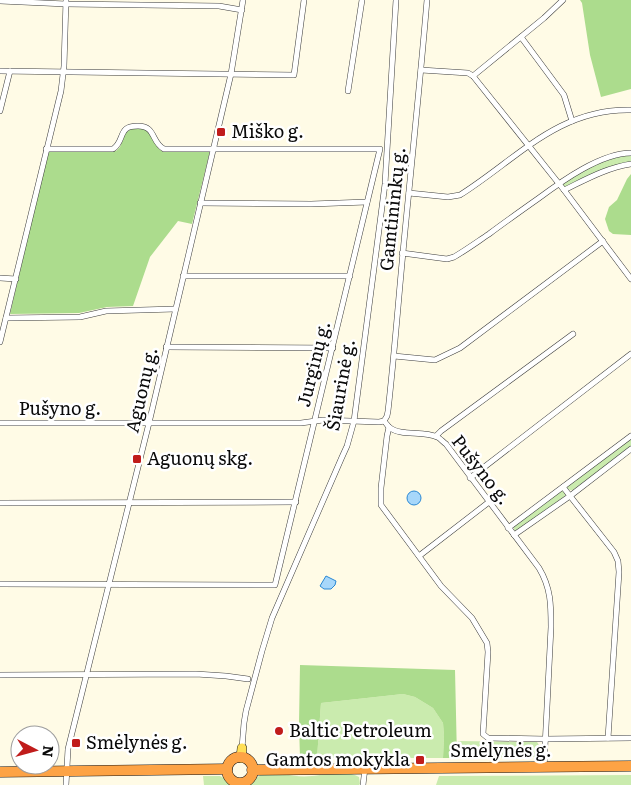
<svg xmlns="http://www.w3.org/2000/svg" width="631" height="785" font-family="Literata,serif">
<style>
.green{fill:#caebae}
.forest{fill:#acdc8d}
.water{fill:#a7d7fa;stroke:#2a88d4}
.lines{fill:none;stroke-linecap:round;stroke-linejoin:round}
.street-casing{stroke:#3c3c3c;stroke-width:6}
.primary-casing{stroke:#1a1a1a;stroke-width:10}
.highway-casing{stroke:#1a1a1a;stroke-width:11}
.street{stroke:#fff;stroke-width:5}
.primary{stroke:#ffdf56;stroke-width:9}
.highway{stroke:#fda345;stroke-width:10}
.poi-dot{fill:#c01c1b;stroke:#fff;stroke-width:2}
.labels{text-anchor:middle;stroke-width:5;stroke-linejoin:round;paint-order:stroke}
.poi-label{font-size:18px;fill:#090909;stroke:#fff;text-anchor:start}
.street-label{font-size:18px;fill:#090909;stroke:#fff}
</style>
<rect width="100%" height="100%" fill="#fffbe6"/>
<g class="green">
<path d="M631,155V163L565,187L562,185L563,182C585,170 606,157 631,155Z"/>
<path d="M631,437V447L573,490H570L567,488V486Z"/>
<path d="M559,490L565,492V496L517,531L514,530V525Z"/>
<path d="M403,694L415,697L433,708L443,723L444,736L443,758H317L321,703Z"/>
<path d="M458,741L537,742L539,745V757L457,758Z"/>
<path d="M284,774C293,776 302,777 312,776C324,775 348,770 359,777L360,784L359,785H249L260,775Z"/>
<path d="M631,775V785H436L439,776Z"/>
<path d="M203,776H220L224,778L231,785H204Z"/>
</g>
<g class="forest">
<path d="M580,0H631V89L601,97L590,55L582,3Z"/>
<path d="M134,128L148,130L158,148L163,152L210,151L192,224L178,221L150,257L133,306L107,307L79,313L10,314L48,151H116L120,147L126,132Z"/>
<path d="M631,174V235L613,234L609,231L605,219L609,207L617,200L627,179Z"/>
<path d="M300,665L455,670L457,758H443L444,736L443,723L433,708L415,697L403,694L321,703L317,758H300L299,724Z"/>
</g>
<g class="water">
<circle cx="414" cy="498" r="7"/>
<path d="M326,576L336,581L335,585L331,589H324L320,586Z"/>
</g>
<g class="lines">
<g class="street-casing">
<g id="street">
<path d="M0,1L66,4L219,6L242,10"/>
<path d="M521,37L564,95L572,121"/>
<path d="M421,70L468,73L473,76L564,190L631,279"/>
<path d="M0,71L294,75L304,0"/>
<path d="M473,76L544,18L563,0"/>
<path d="M348,91L362,0"/>
<path d="M0,111L10,71"/>
<path d="M564,190C587,179 606,168 631,164"/>
<path d="M409,193L448,197L460,195C516,160 558,108 631,110"/>
<path d="M200,203L311,204L367,202"/>
<path d="M402,253L447,259L454,257C466,250 477,242 489,234C505,222 522,210 539,198C562,181 601,153 631,153"/>
<path d="M183,276H350"/>
<path d="M0,278L16,279"/>
<path d="M6,318L80,317L106,311L175,309"/>
<path d="M0,342L61,91L64,66L66,0"/>
<path d="M166,347L333,348"/>
<path d="M394,356L435,360L460,348L603,241"/>
<path d="M384,421C386,423 387,425 389,427C401,437 423,430 437,437C440,438 443,442 446,444L539,568C551,588 551,605 551,627L544,767"/>
<path d="M384,421L387,416L388,411C394,358 398,305 403,252C411,168 420,84 427,0"/>
<path d="M0,423H301L323,420L379,422L384,421"/>
<path d="M389,427L387,436L381,488V505L441,586L472,618L487,643L488,652L483,734L488,738L545,739L631,738"/>
<path d="M436,436L441,431L573,334"/>
<path d="M470,478L631,354"/>
<path d="M563,487L614,552L618,561L619,572L608,738"/>
<path d="M0,503L296,502"/>
<path d="M508,528L631,436"/>
<path d="M514,535L570,496L631,449"/>
<path d="M419,556L489,502"/>
<path d="M0,584L275,585L380,149H164C151,142 156,126 138,126C134,126 129,126 126,129C120,134 122,143 113,149H46"/>
<path d="M0,675L196,674L226,676L248,679"/>
<path d="M242,748L244,723L246,711L262,651L272,618L342,457L347,446L354,421L385,184L396,0"/>
<path d="M66,785L68,749L149,423L231,74L243,0"/>
<path d="M363,785L365,768"/>
</g>
</g>
<g class="primary-casing">
<path id="primary" d="M241,758L242,748"/>
</g>
<g class="highway-casing">
<g id="highway">
<circle cx="240" cy="770" r="13"/>
<path d="M252,770L631,766"/>
<path d="M0,772L227,769"/>
</g>
</g>
<use href="#street" class="street"/>
<use href="#primary" class="primary"/>
<use href="#highway" class="highway"/>
</g>
<g class="poi-dot">
<rect x="216" y="127" width="10" height="10" rx="2.5"/>
<rect x="132" y="454" width="10" height="10" rx="2.5"/>
<circle cx="279" cy="731" r="5"/>
<rect x="71" y="738" width="10" height="10" rx="2.5"/>
<rect x="415" y="755" width="10" height="10" rx="2.5"/>
</g>
<g class="labels">
<g class="poi-label">
<text x="231" y="138">Miško g.</text>
<text x="147" y="465">Aguonų skg.</text>
<text x="289" y="737">Baltic Petroleum</text>
<text x="86" y="749">Smėlynės g.</text>
<text x="410" y="766" text-anchor="end">Gamtos mokykla</text>
</g>
<g class="street-label">
<text transform="translate(393 209) rotate(-84)" y="6">Gamtininkų g.</text>
<text transform="translate(314 364) rotate(-76)" y="6">Jurginų g.</text>
<text transform="translate(341 385) rotate(-80)" y="6">Šiaurinė g.</text>
<text transform="translate(142 390) rotate(-77)" y="6">Aguonų g.</text>
<text x="60" y="415">Pušyno g.</text>
<text transform="translate(481 470) rotate(52)" y="6">Pušyno g.</text>
<text x="501" y="757">Smėlynės g.</text>
</g>
</g>
<g transform="translate(35 750) rotate(96)"><circle r="24" fill="#ffffff" stroke="#9d9d9d"/>
<path d="M0-4L9 19L0 12L-9 19Z" fill="#c01c1b"/>
<text y="-8" font-size="14" font-weight="bold" text-anchor="middle" fill="#090909">N</text>
</g>
</svg>
